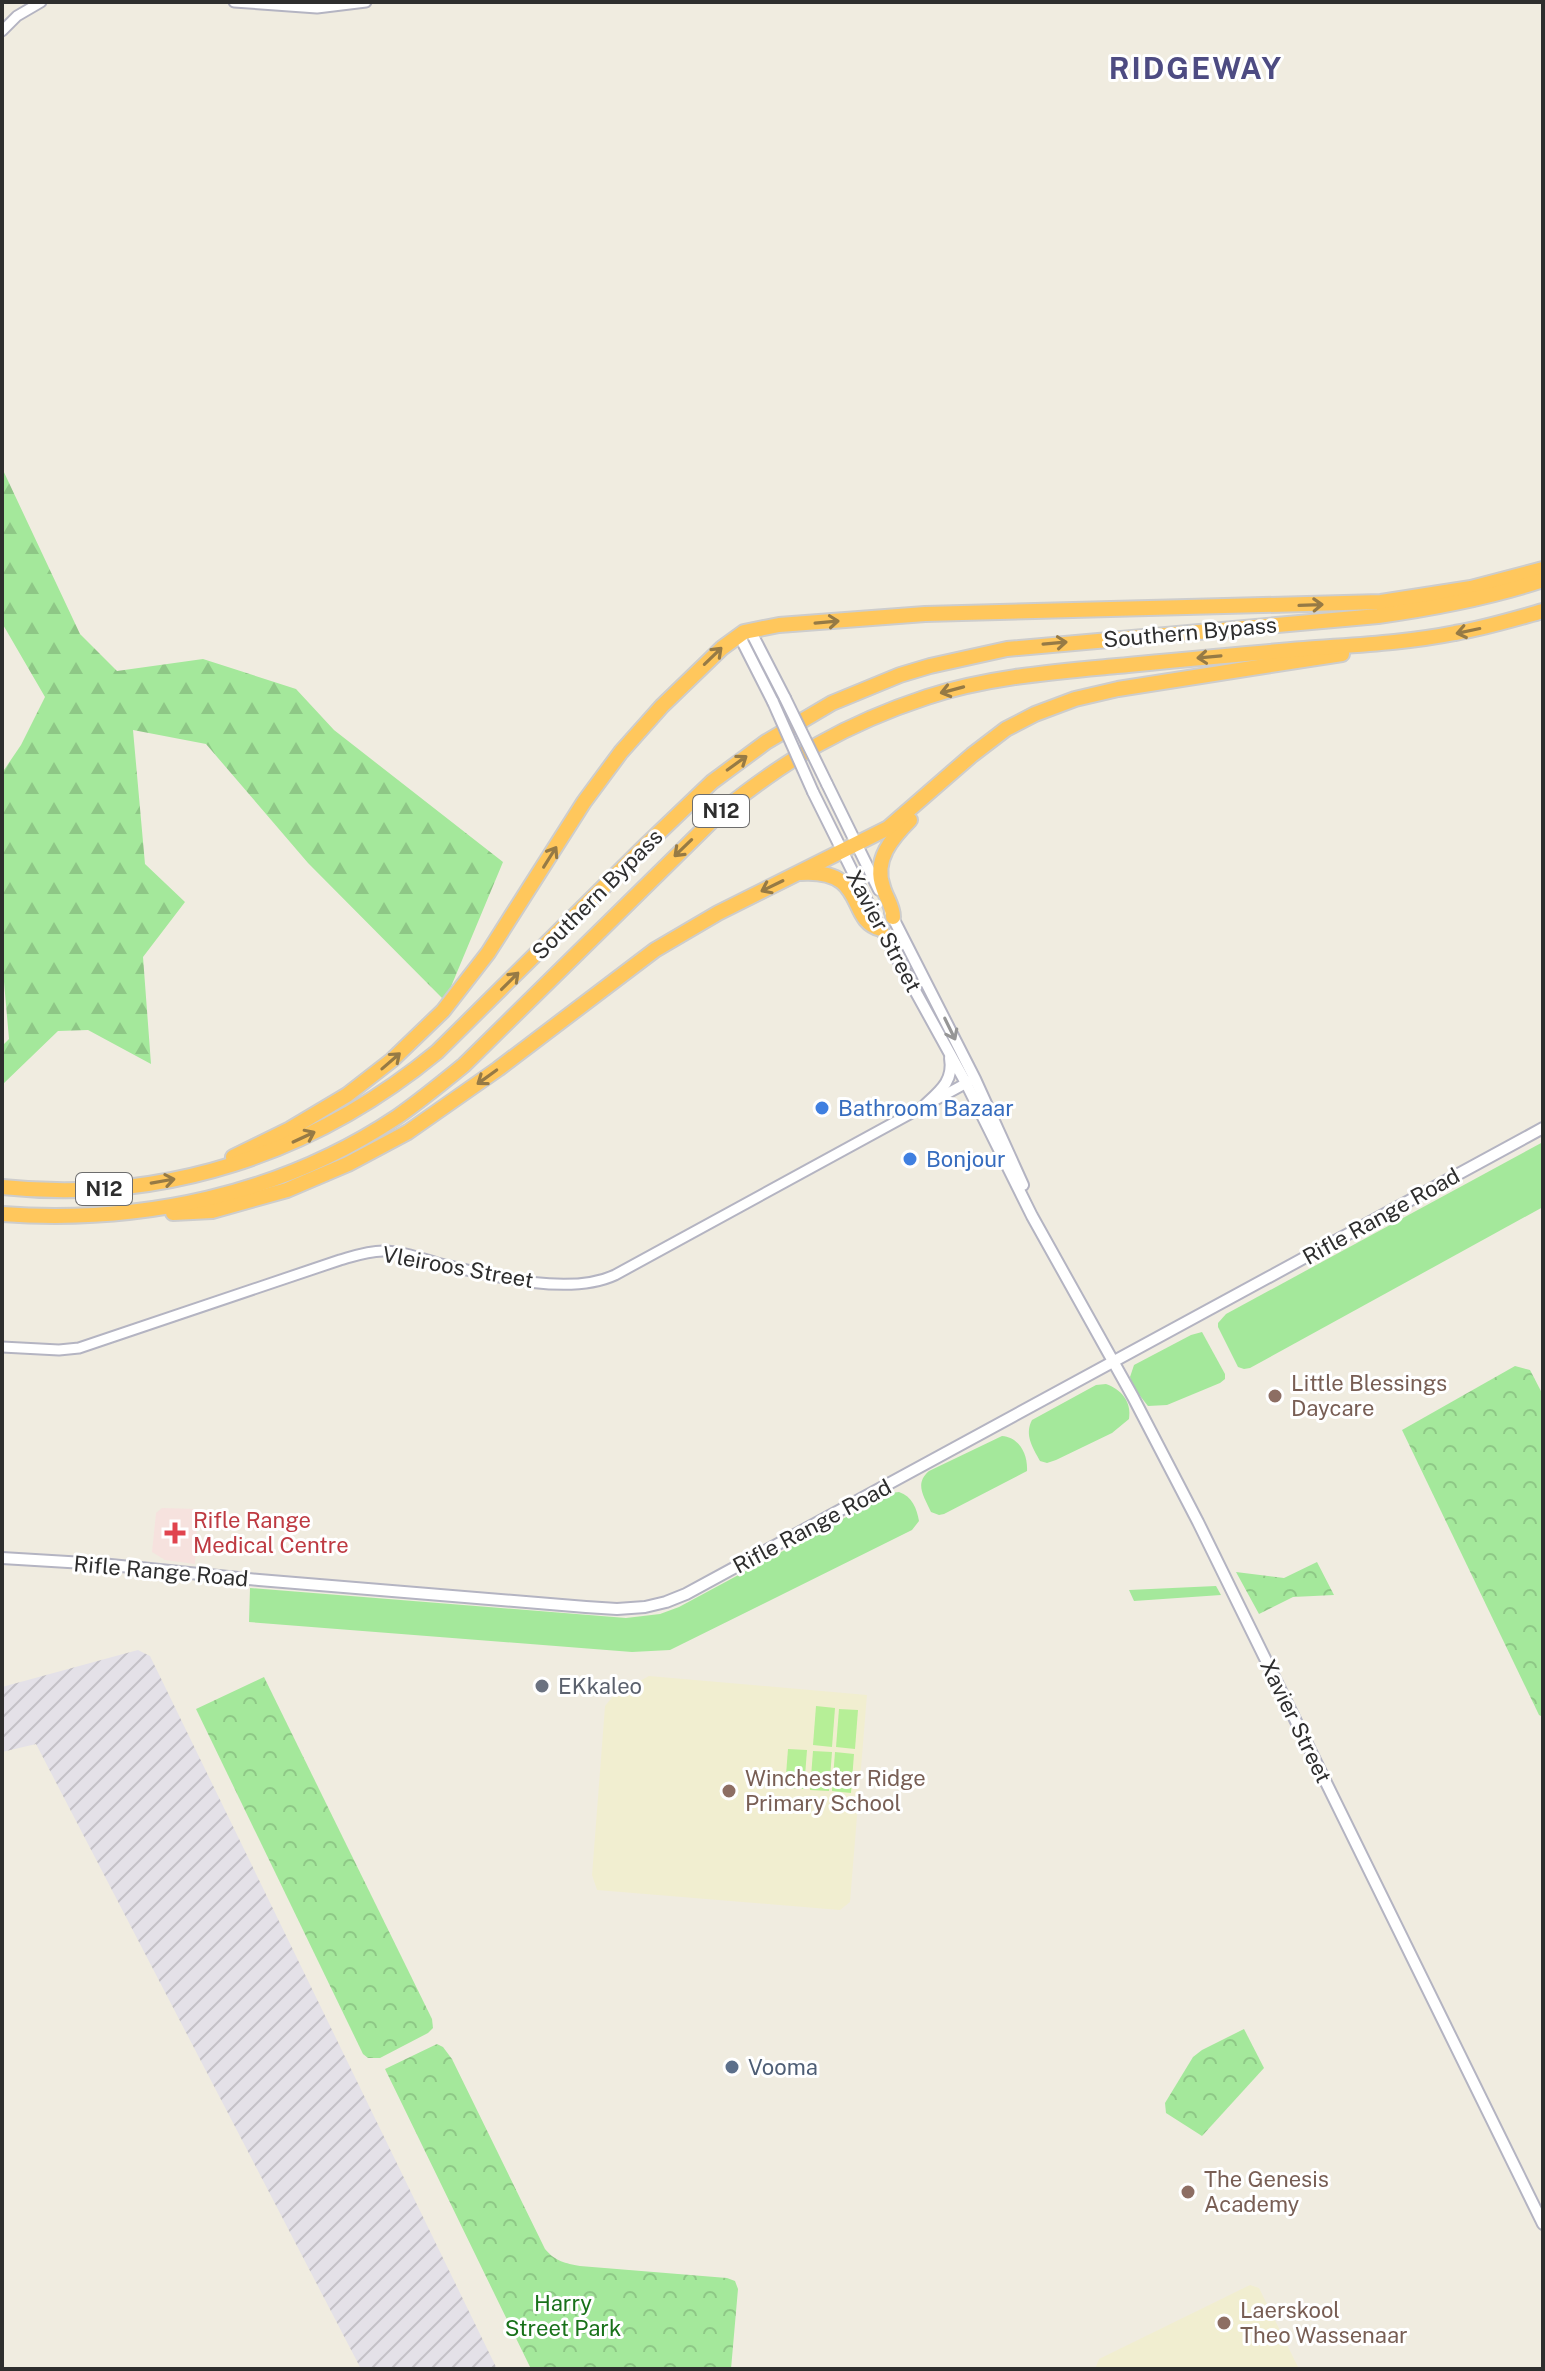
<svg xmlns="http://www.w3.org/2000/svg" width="1545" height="2371" font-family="'Public Sans',sans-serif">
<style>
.industrial{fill:url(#industrial-furrows)}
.education{fill:#f1eed0}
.medical{fill:#f6e2de}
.grass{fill:#a4e89b}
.forest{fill:url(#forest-firs)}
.park{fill:url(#park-crowns)}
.pitch{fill:#b6ef97}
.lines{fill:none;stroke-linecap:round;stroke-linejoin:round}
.tertiary-casing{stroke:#b4b4c2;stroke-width:13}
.secondary-casing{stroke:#b4b4c2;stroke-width:14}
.motorway-casing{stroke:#cdcdcd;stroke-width:18}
.tertiary{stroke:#fff;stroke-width:9}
.secondary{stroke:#fff;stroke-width:10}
.motorway{stroke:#ffc75c;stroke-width:14}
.secondary-bridge-casing{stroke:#b4b4c2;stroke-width:14;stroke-linecap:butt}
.secondary-bridge{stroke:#fff;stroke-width:10}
.oneway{stroke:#967a45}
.oneway2{stroke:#969696}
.shop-dot{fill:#3f7fe0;stroke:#fff;stroke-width:3}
.education-dot{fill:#8d6e63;stroke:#fff;stroke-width:3}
.health-dot{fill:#e0444e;stroke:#fff;stroke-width:3}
.worship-dot{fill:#6b7280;stroke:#fff;stroke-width:3}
.service-dot{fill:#5c6f8a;stroke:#fff;stroke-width:3}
.labels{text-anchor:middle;stroke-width:6;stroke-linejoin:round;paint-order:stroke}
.shield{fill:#fff;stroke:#6d6d6d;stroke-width:2}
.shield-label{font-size:20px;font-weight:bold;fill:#2e2e2e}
.street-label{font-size:22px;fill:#2e2e2e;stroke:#fff}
.shop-label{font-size:22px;fill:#366cbe;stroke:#fff;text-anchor:start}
.education-label{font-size:22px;fill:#785e54;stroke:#fff;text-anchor:start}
.health-label{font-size:22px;fill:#be3a42;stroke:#fff;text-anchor:start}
.worship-label{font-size:22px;fill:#5b616d;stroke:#fff;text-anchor:start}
.service-label{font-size:22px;fill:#4e5e75;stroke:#fff;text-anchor:start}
.park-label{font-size:22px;fill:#187119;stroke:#fff}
.district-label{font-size:30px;font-weight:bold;letter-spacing:2px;fill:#4d4b82;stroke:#fff}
</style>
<defs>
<pattern id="industrial-furrows" width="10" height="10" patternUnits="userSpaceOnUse" patternTransform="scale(2)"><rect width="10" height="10" fill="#e4e1e8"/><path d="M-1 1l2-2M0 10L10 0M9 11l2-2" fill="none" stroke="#c4c1c7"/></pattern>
<pattern id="forest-firs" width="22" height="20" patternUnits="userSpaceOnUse" patternTransform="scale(2)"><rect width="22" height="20" fill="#a4e89b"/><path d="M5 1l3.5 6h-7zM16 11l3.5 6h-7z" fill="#8ec786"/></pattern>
<pattern id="park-crowns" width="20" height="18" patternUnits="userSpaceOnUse" patternTransform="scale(2)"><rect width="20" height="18" fill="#a4e89b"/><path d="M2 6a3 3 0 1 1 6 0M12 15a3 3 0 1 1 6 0" fill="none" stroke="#8ec786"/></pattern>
</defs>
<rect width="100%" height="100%" fill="#f0ece0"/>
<path class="industrial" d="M138,1650L150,1656L497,2369H361L36,1744L2,1752V1687Z"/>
<g class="education">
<path d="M649,1676L867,1695L850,1902L840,1910L597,1890L592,1875L605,1706L614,1695Z"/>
<path d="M1250,2285L1259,2288L1299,2369H1095L1099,2359Z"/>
</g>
<path class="medical" d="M162,1508L198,1509L195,1564L165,1560L152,1552L156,1513Z"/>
<g class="grass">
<path d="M1543,1142V1207L1250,1368L1244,1369L1238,1367L1218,1327V1323L1226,1314Z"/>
<path d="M1202,1332L1225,1374V1379L1220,1383L1167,1405L1148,1406L1133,1387L1130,1377L1134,1365L1191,1335Z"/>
<path d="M1106,1384C1121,1389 1132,1402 1129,1419L1112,1433L1056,1460L1047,1463L1040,1461C1033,1448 1024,1435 1032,1420L1096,1385Z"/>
<path d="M1002,1436C1019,1437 1028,1454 1027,1471L944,1514L939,1515L931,1512C924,1496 914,1484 929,1471Z"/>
<path d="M899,1492C912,1496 917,1509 919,1521L912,1530L670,1650L632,1652L249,1622L250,1588L626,1618L660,1614L679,1607L891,1493Z"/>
<path d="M1216,1586L1221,1595L1134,1601L1129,1590Z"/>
</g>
<path class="forest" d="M2,468L80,634L117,671L203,659L296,689L334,730L503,862L445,1001L308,863L206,744L133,730L145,864L185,902L143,957L151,1064L88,1030L58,1031L2,1085V1046L9,1039L2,959V773L21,745L45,697L2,623Z"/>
<g class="park">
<path d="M1515,1366L1530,1370L1543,1395V1717L1539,1715L1402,1430Z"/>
<path d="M1317,1562L1334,1595L1293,1597L1259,1614L1236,1572L1284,1578Z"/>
<path d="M264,1677L432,2019L433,2028L428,2033L380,2058H368L363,2054L196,1709Z"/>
<path d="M1244,2029L1264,2068L1202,2136L1166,2113L1165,2103L1193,2057L1202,2050Z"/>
<path d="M437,2044L443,2047L452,2059L545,2249C556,2262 565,2263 580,2266L727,2278L735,2281L738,2289L731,2369H531L385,2069Z"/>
</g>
<g class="pitch">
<path d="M816,1706L835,1708L832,1747L813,1745Z"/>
<path d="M839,1709L858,1710L855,1749L836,1747Z"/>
<path d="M788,1749L807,1750L804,1789L785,1788Z"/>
<path d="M813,1751L832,1752L829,1791L810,1790Z"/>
<path d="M835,1752L854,1754L851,1793L832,1791Z"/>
</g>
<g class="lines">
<g class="tertiary-casing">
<g id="tertiary">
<path d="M234,2L317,8L366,2"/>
<path d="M2,31L17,16L41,2"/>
<path d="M2,1347L59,1350L79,1348L340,1260C354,1256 368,1251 383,1251C401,1251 420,1258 437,1263C487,1275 568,1297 615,1275L972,1080"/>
</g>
</g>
<g class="secondary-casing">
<g id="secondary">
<path d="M750,630L785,698"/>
<path d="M739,635L773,702"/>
<path d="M827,784L879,890"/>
<path d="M813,792L881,929L966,1083L1032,1216L1133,1397L1198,1522L1543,2224"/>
<path d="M890,912L975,1079L1023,1185"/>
<path d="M924,1106C940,1091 954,1081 950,1058"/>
<path d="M2,1558L101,1564L259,1580L586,1607L617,1609L645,1607L666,1602L686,1594L1543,1128"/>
</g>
</g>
<g class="motorway-casing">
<g id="motorway">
<path d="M801,873C869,869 846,921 881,929"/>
<path d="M893,917C893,906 886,898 883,887C873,860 892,838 910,820"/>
<path d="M233,1157L290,1129L347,1095L392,1060L443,1011L488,953L584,802L621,752L662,706L722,648L744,632L779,625L925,614L1381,602L1471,588L1543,569"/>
<path d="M2,1187C164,1204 313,1154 437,1052L643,848L712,782L766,742L832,703L900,675L930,666L1007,649L1378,616C1435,608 1489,598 1543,580"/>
<path d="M173,1213L212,1211L287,1190L348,1164L408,1132L498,1069L655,950L718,913L888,828L972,755L1006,729L1035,714L1075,699L1118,689L1342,654"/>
<path d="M2,1214C141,1224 280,1195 397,1117C420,1101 442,1083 464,1065L722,811C788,758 845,724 927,697C988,677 1053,672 1117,666C1180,660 1242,654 1304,649C1355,645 1405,643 1455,633C1485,628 1514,619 1543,611"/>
</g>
</g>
<use href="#tertiary" class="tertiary"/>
<use href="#secondary" class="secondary"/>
<use href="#motorway" class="motorway"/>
<g class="secondary-bridge-casing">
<g id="secondary-bridge">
<path d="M785,698L827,784"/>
<path d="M773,702L813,792"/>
</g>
</g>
<use href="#secondary-bridge" class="secondary-bridge"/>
</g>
<defs><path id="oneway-shaft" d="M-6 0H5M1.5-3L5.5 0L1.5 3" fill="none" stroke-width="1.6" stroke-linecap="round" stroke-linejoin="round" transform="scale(2)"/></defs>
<g class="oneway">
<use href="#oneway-shaft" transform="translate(1311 605) rotate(-2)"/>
<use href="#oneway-shaft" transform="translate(827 622) rotate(-5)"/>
<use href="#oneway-shaft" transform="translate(1468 631) rotate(168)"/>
<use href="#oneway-shaft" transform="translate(1055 643) rotate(-5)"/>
<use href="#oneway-shaft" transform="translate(713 656) rotate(-44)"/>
<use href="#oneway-shaft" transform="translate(1209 657) rotate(175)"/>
<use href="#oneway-shaft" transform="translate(952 690) rotate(165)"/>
<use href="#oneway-shaft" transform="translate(737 763) rotate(-36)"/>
<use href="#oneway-shaft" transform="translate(683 848) rotate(136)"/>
<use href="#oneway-shaft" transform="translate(550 857) rotate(-58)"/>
<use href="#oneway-shaft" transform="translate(772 886) rotate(154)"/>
<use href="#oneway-shaft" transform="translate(510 981) rotate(-45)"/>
<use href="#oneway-shaft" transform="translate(391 1061) rotate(-41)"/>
<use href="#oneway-shaft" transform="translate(487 1077) rotate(144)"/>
<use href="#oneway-shaft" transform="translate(304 1137) rotate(-25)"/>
<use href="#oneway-shaft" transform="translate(163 1181) rotate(-10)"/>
</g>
<use class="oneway2" href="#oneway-shaft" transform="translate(950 1029) rotate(64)"/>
<g class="shop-dot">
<circle cx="822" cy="1108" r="8"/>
<circle cx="910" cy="1159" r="8"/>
</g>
<g class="education-dot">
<circle cx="1275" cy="1396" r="8"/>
<circle cx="729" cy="1791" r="8"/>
<circle cx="1188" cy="2192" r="8"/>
<circle cx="1224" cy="2323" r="8"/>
</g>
<path class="health-dot" d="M171 1521h8v8h8v8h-8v8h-8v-8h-8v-8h8z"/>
<circle class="worship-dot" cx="542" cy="1686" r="8"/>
<circle class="service-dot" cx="732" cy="2067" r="8"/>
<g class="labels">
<g class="shield">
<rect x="693" y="795" width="56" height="32" rx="6"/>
<rect x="76" y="1173" width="56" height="32" rx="6"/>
</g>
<g class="shield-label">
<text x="721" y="818">N12</text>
<text x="104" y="1196">N12</text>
</g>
<g class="street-label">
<text transform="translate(1190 632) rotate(-5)" y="8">Southern Bypass</text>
<text transform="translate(597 894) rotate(-45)" y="8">Southern Bypass</text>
<text transform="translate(884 931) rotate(62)" y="8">Xavier Street</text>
<text transform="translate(1381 1216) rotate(-29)" y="8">Rifle Range Road</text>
<text transform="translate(458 1267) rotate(10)" y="8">Vleiroos Street</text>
<text transform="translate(812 1526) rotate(-28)" y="8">Rifle Range Road</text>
<text transform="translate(161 1571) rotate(5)" y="8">Rifle Range Road</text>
<text transform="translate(1296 1721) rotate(64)" y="8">Xavier Street</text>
</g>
<g class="shop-label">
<text x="838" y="1116">Bathroom Bazaar</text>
<text x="926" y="1167">Bonjour</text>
</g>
<g class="education-label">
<text x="1291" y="1391">Little Blessings<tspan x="1291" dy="25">Daycare</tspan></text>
<text x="745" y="1786">Winchester Ridge<tspan x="745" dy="25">Primary School</tspan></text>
<text x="1204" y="2187">The Genesis<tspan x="1204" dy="25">Academy</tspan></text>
<text x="1240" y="2318">Laerskool<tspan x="1240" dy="25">Theo Wassenaar</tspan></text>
</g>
<g class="health-label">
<text x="193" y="1528">Rifle Range<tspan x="193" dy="25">Medical Centre</tspan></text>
</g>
<g class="worship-label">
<text x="558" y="1694">EKkaleo</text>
</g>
<g class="service-label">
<text x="748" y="2075">Vooma</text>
</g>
<g class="park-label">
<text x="563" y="2311">Harry<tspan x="563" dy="25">Street Park</tspan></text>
</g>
<g class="district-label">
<text x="1196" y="79">RIDGEWAY</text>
</g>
</g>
<rect width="1545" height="2371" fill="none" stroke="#2e2e2e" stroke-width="8"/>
</svg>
